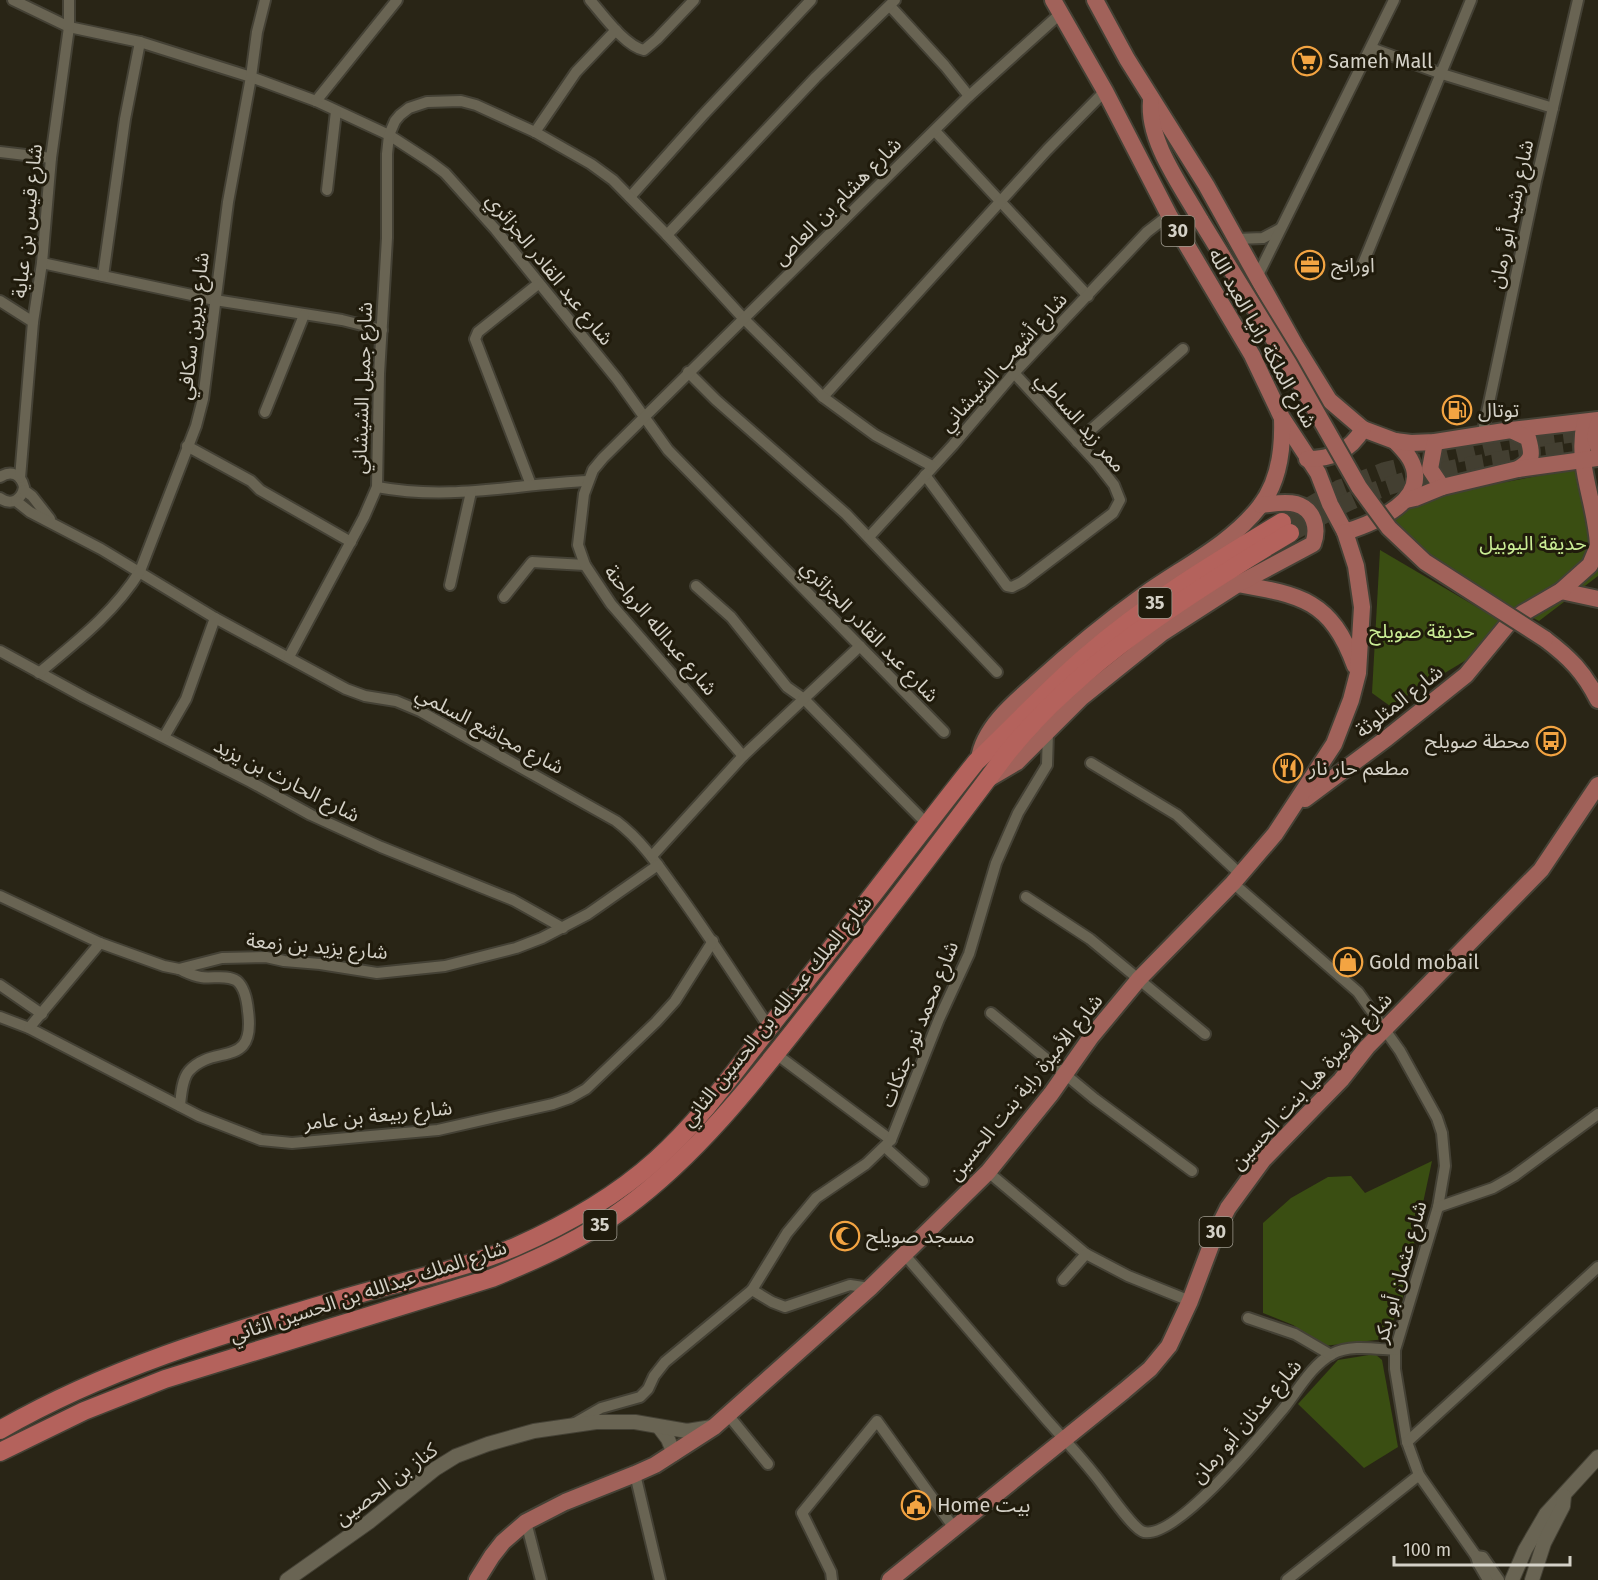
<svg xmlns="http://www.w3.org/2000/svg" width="1598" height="1580" font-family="'Fira Sans','Noto Sans Arabic',sans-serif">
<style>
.green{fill:#3a4e12}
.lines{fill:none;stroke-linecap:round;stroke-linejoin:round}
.trunk-tunnel{stroke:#433f31;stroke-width:18;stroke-dasharray:18 9;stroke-linecap:butt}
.minor-casing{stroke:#444135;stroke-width:14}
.tertiary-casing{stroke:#444135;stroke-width:16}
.primary-casing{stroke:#444135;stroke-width:20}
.trunk-casing{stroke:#444135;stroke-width:21}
.minor{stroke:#696453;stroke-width:10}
.tertiary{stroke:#696453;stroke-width:14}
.primary{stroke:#a1625a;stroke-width:16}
.trunk{stroke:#b4625c;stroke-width:18}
.primary-bridge-casing{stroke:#444135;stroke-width:20;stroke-linecap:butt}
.primary-bridge{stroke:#a1625a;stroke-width:16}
.labels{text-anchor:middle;stroke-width:6;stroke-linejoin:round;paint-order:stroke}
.shield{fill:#201b0c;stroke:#9e9a8f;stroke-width:1.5}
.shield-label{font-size:18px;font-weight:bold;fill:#d4d1c7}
.poi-label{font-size:20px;fill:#d4d1c7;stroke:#201b0c;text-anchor:start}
.street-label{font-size:20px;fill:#d4d1c7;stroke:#201b0c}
.park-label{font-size:20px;fill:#caed95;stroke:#201b0c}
</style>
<rect width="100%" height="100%" fill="#292516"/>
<g class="green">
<path d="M1575,469L1588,474L1598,533V576L1539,621C1483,591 1435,569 1393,518L1425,497Z"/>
<path d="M1380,550L1516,630L1390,706L1372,693Z"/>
<path d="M1432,1161L1402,1301L1385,1339L1324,1346L1293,1325L1263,1313V1223L1291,1198L1328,1177L1351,1176L1365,1193Z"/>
<path d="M1375,1354L1382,1360L1398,1447L1364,1468L1298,1404L1338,1360Z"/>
</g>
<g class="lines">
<g class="trunk-tunnel">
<path d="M1282,522L1339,489L1385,471L1502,443L1598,430"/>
<path d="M1290,533C1317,519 1344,502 1372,492C1444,465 1522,457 1597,446"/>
</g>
<g class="minor-casing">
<g id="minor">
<path d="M13,0L69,27L140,42L251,77L316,101L389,135L429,161L445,173L496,230L617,379L668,450L944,732"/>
<path d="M590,0C603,15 625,46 644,50L657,39L694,0"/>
<path d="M890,6L945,66L969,96"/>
<path d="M1371,48L1442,74L1553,108"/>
<path d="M316,101L397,0"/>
<path d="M935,131L1088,296"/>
<path d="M535,132L576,72L616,30"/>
<path d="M0,152L51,158"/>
<path d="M327,190L336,111"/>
<path d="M630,197L704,114L811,0"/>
<path d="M667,235L816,77L895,0"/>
<path d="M1236,239L1263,238L1280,229"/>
<path d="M42,263L215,300L342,320L382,330"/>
<path d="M1362,266L1471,0"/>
<path d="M103,276L125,119L140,42"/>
<path d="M1257,277L1394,0"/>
<path d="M0,301L33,322"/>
<path d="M688,372L716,400L846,514L997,672"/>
<path d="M823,397L1047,150L1105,91"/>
<path d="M265,412L304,315"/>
<path d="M1482,436L1536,181L1578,0"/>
<path d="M1077,442L1183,349"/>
<path d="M187,446L251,481L260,490L351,542"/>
<path d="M925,475L1007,586L1012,587L1022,582L1113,513L1120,500L1114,485L1096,462L1014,373"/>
<path d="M0,477C11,470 21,474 24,487C22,500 11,506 0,498"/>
<path d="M20,478L33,322L42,263L51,158L69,27V0"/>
<path d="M531,485L475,339L478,332L538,284"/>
<path d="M377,487C452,501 514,484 588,481"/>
<path d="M24,490L32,496L50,519"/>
<path d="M16,501L30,512L101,549L215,618L346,689L365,696L396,701L420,711L616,821C640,839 656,862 673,886C707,932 737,980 769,1027"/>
<path d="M869,537L953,445L1014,373L1147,232L1169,215"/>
<path d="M450,585L471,492"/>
<path d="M696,586L731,617L787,687L804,699L927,824"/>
<path d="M504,597L532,562L585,565"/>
<path d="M0,651L84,697L251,782L311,815L381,847L513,900L563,928"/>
<path d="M289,657L364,517L377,487L379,374L387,238V154L389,135L395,121L400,115L409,108L427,102L461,101L476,105L535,132L591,164L613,180L667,235L744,319L823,397L875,435L932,466"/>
<path d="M39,673C76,642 114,613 140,571L196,426L203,399L228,202L251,77L257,32L265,0"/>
<path d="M164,737L186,699L215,618"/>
<path d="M743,756L611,604L585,565L578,545L584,494L593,470L603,458L969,96L1061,13"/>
<path d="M1091,763L1177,815L1240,874"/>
<path d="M652,856L743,756L860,646"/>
<path d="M1233,883L1358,992L1400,1051L1437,1118L1442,1133L1445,1166L1438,1207L1395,1350V1369L1407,1442L1419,1475L1476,1556L1478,1563L1488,1580"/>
<path d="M0,896L100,943L164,966L179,969L222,958L266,957L284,961L320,964L377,973L445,966L516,948L542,938L588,914L658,865"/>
<path d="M1026,897L1090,939L1205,1034"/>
<path d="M179,969C186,972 193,976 201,977C212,979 227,974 237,981C245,988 247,1000 248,1011C256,1070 214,1043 189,1071C182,1079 181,1095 180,1106"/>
<path d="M0,985L42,1014"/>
<path d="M991,1013L1095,1099L1192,1171"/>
<path d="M0,1017L29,1028L199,1116L261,1140L292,1143L438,1130L553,1104L570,1098L586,1089L656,1022L675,1001L713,941"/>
<path d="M29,1028L100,943"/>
<path d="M776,1054L891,1140"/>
<path d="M885,1147L923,1181"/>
<path d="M988,1172L1086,1254L1128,1276L1190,1301"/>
<path d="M1438,1207L1493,1188L1514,1176L1598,1114"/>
<path d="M904,1254C951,1309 999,1364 1046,1419C1062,1437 1079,1455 1094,1474C1103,1484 1133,1530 1144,1532C1177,1539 1263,1433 1284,1408C1298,1390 1312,1365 1332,1354C1350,1344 1376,1349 1395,1350"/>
<path d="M1063,1280L1086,1254"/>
<path d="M752,1290L772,1302L785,1307L850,1285L870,1288"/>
<path d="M1248,1318L1295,1334L1331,1355"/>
<path d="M729,1416L768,1464"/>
<path d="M575,1423L601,1408L640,1397L648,1389L654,1376L665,1362L752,1290L787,1233L816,1198L866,1164L891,1140L939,1019L969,954L996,863L1018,813L1047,765L1048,732"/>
<path d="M1407,1442L1598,1267"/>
<path d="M635,1474L660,1580"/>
<path d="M526,1522L541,1580"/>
<path d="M1476,1556L1483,1557L1499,1580"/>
<path d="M832,1580L831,1572L802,1513L877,1421L954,1528"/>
<path d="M1287,1580L1419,1475"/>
</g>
</g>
<g class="tertiary-casing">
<g id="tertiary">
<path d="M659,1427L668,1439L674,1454"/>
<path d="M287,1580L369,1522L435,1469L456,1456L488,1444L534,1431L596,1422H635L687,1431L712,1427"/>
<path d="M1512,1580L1525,1550L1546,1514L1598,1457"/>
<path d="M1532,1580L1544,1543L1563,1506L1564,1496"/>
</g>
</g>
<g class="primary-casing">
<g id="primary">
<path d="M1053,0L1105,91L1169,215L1252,355L1282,418L1318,473L1330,504L1345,532C1374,523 1433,499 1410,459C1406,452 1400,446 1395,441"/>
<path d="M1095,0L1127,59L1206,185L1295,345L1329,400L1363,429L1395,441L1411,443L1435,442L1511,430L1598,420"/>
<path d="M1151,101C1147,141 1182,187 1201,221"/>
<path d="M1585,422C1575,465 1596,503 1598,545"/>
<path d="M1598,424L1595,437L1598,447"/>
<path d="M1511,430L1528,438C1533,455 1533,460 1518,469"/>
<path d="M1435,442L1430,469L1442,487"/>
<path d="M1307,459C1332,459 1350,451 1363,429"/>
<path d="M1406,500L1415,498L1442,487L1518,469L1598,458"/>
<path d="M1238,584C1301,595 1331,600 1355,666"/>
<path d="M1561,591L1598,599"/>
<path d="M1545,639C1570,658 1584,672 1598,700"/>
<path d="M979,759C983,729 1012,704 1035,684C1070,652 1106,622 1145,594C1183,567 1231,544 1260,506C1279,482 1283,448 1282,419"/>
<path d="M988,779L1017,762L1081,698L1162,633L1238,584L1313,544C1319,528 1314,509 1296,504C1285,501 1272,504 1261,505"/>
<path d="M1305,799L1387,738L1466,675L1508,624L1523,613L1561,591L1590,565L1598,546"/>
<path d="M477,1580L492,1556L503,1542L526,1522L565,1502L635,1474L655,1465L714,1427L870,1288L988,1172L1051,1094L1091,1037L1139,979L1233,883L1275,834L1334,744L1351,700L1358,673L1362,607L1356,566L1345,532"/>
<path d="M890,1580L1124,1391L1150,1369L1169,1346L1190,1301L1216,1232L1228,1208L1263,1160L1341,1080L1367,1047L1541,870L1598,785"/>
</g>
</g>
<g class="trunk-casing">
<g id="trunk">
<path d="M0,1430C105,1369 223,1334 338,1300C397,1282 458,1271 515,1247C565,1225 616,1196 656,1160C705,1116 742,1061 783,1010C848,928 911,844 976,762C1013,727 1047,690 1085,657C1146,604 1214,563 1282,522"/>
<path d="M0,1452L84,1411L165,1379L492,1278C538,1259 585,1238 625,1208C697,1155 753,1083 808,1013C876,927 942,840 1007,753C1081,661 1190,593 1290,533"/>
</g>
</g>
<use href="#minor" class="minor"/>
<use href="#tertiary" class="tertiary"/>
<use href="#primary" class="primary"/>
<use href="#trunk" class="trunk"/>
<g class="primary-bridge-casing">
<path id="primary-bridge" d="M1201,221L1289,364L1359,487L1389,528L1425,562L1545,639"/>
</g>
<use href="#primary-bridge" class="primary-bridge"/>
</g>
<defs>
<g id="supermarket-ring" transform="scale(1.5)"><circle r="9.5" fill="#201b0c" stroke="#f3a442" stroke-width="1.5"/><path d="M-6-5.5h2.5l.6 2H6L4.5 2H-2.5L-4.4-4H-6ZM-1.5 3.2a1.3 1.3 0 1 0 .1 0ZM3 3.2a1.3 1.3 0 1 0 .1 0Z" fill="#f3a442"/></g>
<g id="office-ring" transform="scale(1.5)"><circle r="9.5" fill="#201b0c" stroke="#f3a442" stroke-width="1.5"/><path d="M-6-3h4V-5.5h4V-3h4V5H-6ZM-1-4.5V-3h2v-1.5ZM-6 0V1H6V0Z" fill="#f3a442"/></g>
<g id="fuel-ring" transform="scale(1.5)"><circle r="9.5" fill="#201b0c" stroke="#f3a442" stroke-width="1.5"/><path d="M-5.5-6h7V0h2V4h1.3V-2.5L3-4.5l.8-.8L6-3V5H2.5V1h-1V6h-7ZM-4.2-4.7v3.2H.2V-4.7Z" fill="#f3a442"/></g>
<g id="bus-ring" transform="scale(1.5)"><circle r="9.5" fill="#201b0c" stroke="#f3a442" stroke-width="1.5"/><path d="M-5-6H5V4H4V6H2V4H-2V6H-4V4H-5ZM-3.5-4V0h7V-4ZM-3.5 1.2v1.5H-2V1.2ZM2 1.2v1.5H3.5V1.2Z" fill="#f3a442"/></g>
<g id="restaurant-ring" transform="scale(1.5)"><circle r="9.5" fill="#201b0c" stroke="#f3a442" stroke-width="1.5"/><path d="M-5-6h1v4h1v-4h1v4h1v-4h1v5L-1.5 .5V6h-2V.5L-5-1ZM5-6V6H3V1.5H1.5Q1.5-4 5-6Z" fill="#f3a442"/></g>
<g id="shop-ring" transform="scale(1.5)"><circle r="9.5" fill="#201b0c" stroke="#f3a442" stroke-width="1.5"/><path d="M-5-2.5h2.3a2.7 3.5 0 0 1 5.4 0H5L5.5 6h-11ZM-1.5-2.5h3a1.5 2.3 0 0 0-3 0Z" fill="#f3a442"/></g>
<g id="mosque-ring" transform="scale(1.5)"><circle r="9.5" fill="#201b0c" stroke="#f3a442" stroke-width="1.5"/><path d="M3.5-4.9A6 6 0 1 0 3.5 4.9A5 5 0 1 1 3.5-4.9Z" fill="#f3a442"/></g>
<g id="civic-ring" transform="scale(1.5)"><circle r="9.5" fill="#201b0c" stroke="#f3a442" stroke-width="1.5"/><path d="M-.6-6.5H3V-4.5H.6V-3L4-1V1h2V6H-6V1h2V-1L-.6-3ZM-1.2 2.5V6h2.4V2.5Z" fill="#f3a442"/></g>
</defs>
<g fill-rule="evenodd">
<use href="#supermarket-ring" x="1307" y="61"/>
<use href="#office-ring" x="1310" y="265"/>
<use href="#fuel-ring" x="1457" y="410"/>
<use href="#bus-ring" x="1551" y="741"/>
<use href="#restaurant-ring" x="1288" y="768"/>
<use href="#shop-ring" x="1348" y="962"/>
<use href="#mosque-ring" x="845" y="1236"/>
<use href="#civic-ring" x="916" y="1505"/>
</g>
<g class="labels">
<g class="shield">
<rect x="1161.5" y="216" width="33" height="30" rx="4.5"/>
<rect x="1138.5" y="588" width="33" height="30" rx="4.5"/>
<rect x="583.5" y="1210" width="33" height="30" rx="4.5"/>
<rect x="1199.5" y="1217" width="33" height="30" rx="4.5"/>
</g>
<g class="shield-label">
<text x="1178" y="237">30</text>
<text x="1155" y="609">35</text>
<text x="600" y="1231">35</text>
<text x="1216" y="1238">30</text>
</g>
<g class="poi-label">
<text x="1328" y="68">Sameh Mall</text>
<text x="1331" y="272">اورانج</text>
<text x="1478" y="417">توتال</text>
<text x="1530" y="748" text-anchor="end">محطة صويلح</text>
<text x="1309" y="775">مطعم حار نار</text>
<text x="1369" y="969">Gold mobail</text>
<text x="866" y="1243">مسجد صويلح</text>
<text x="937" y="1512">Home بيت</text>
</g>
<g class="street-label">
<text transform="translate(837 201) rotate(-45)" y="7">شارع هشام بن العاص</text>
<text transform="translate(1511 214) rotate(-78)" y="7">شارع رشيد أبو رمان</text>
<text transform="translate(27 221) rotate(-84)" y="7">شارع قيس بن عباية</text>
<text transform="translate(550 269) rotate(51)" y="7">شارع عبد القادر الجزائري</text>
<text transform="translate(193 326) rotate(-83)" y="7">شارع ديرين سكافي</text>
<text transform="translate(1263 338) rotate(61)" y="7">شارع الملكة رانيا العبد الله</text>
<text transform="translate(1003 362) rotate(-48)" y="7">شارع أشهب الشيشاني</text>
<text transform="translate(362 388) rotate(-88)" y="7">شارع جميل الشيشاني</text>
<text transform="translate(1081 422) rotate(49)" y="7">ممر زيد الساطي</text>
<text transform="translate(661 630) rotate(50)" y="7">شارع عبدالله الرواحنة</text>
<text transform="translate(870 631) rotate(46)" y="7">شارع عبد القادر الجزائري</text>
<text transform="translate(1399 701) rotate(-38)" y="7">شارع المثلوثة</text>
<text transform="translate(490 730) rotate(28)" y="7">شارع مجاشع السلمي</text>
<text transform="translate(287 780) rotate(27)" y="7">شارع الحارث بن يزيد</text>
<text transform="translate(317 946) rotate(5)" y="7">شارع يزيد بن زمعة</text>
<text transform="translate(776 1011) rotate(-51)" y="7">شارع الملك عبدالله بن الحسين الثاني</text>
<text transform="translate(919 1024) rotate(-68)" y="7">شارع محمد نور جنكات</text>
<text transform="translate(1311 1081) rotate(-48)" y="7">شارع الأميرة هيا بنت الحسين</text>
<text transform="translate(1025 1087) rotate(-51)" y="7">شارع الأميرة راية بنت الحسين</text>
<text transform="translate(378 1115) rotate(-6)" y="7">شارع ربيعة بن عامر</text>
<text transform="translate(1400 1272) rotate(-74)" y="7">شارع عثمان أبو بكر</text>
<text transform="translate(368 1291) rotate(-18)" y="7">شارع الملك عبدالله بن الحسين الثاني</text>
<text transform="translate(1246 1421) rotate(-49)" y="7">شارع عدنان أبو رمان</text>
<text transform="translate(386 1484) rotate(-37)" y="7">كناز بن الحصين</text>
</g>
<g class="park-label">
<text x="1533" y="550">حديقة اليوبيل</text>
<text x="1422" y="638">حديقة صويلح</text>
</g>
</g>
<path d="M1394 1556v9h176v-9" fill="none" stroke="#d4d1c7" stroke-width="3"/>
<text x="1403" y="1556" font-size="18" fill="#d4d1c7" stroke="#201b0c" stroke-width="4.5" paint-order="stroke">100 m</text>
</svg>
